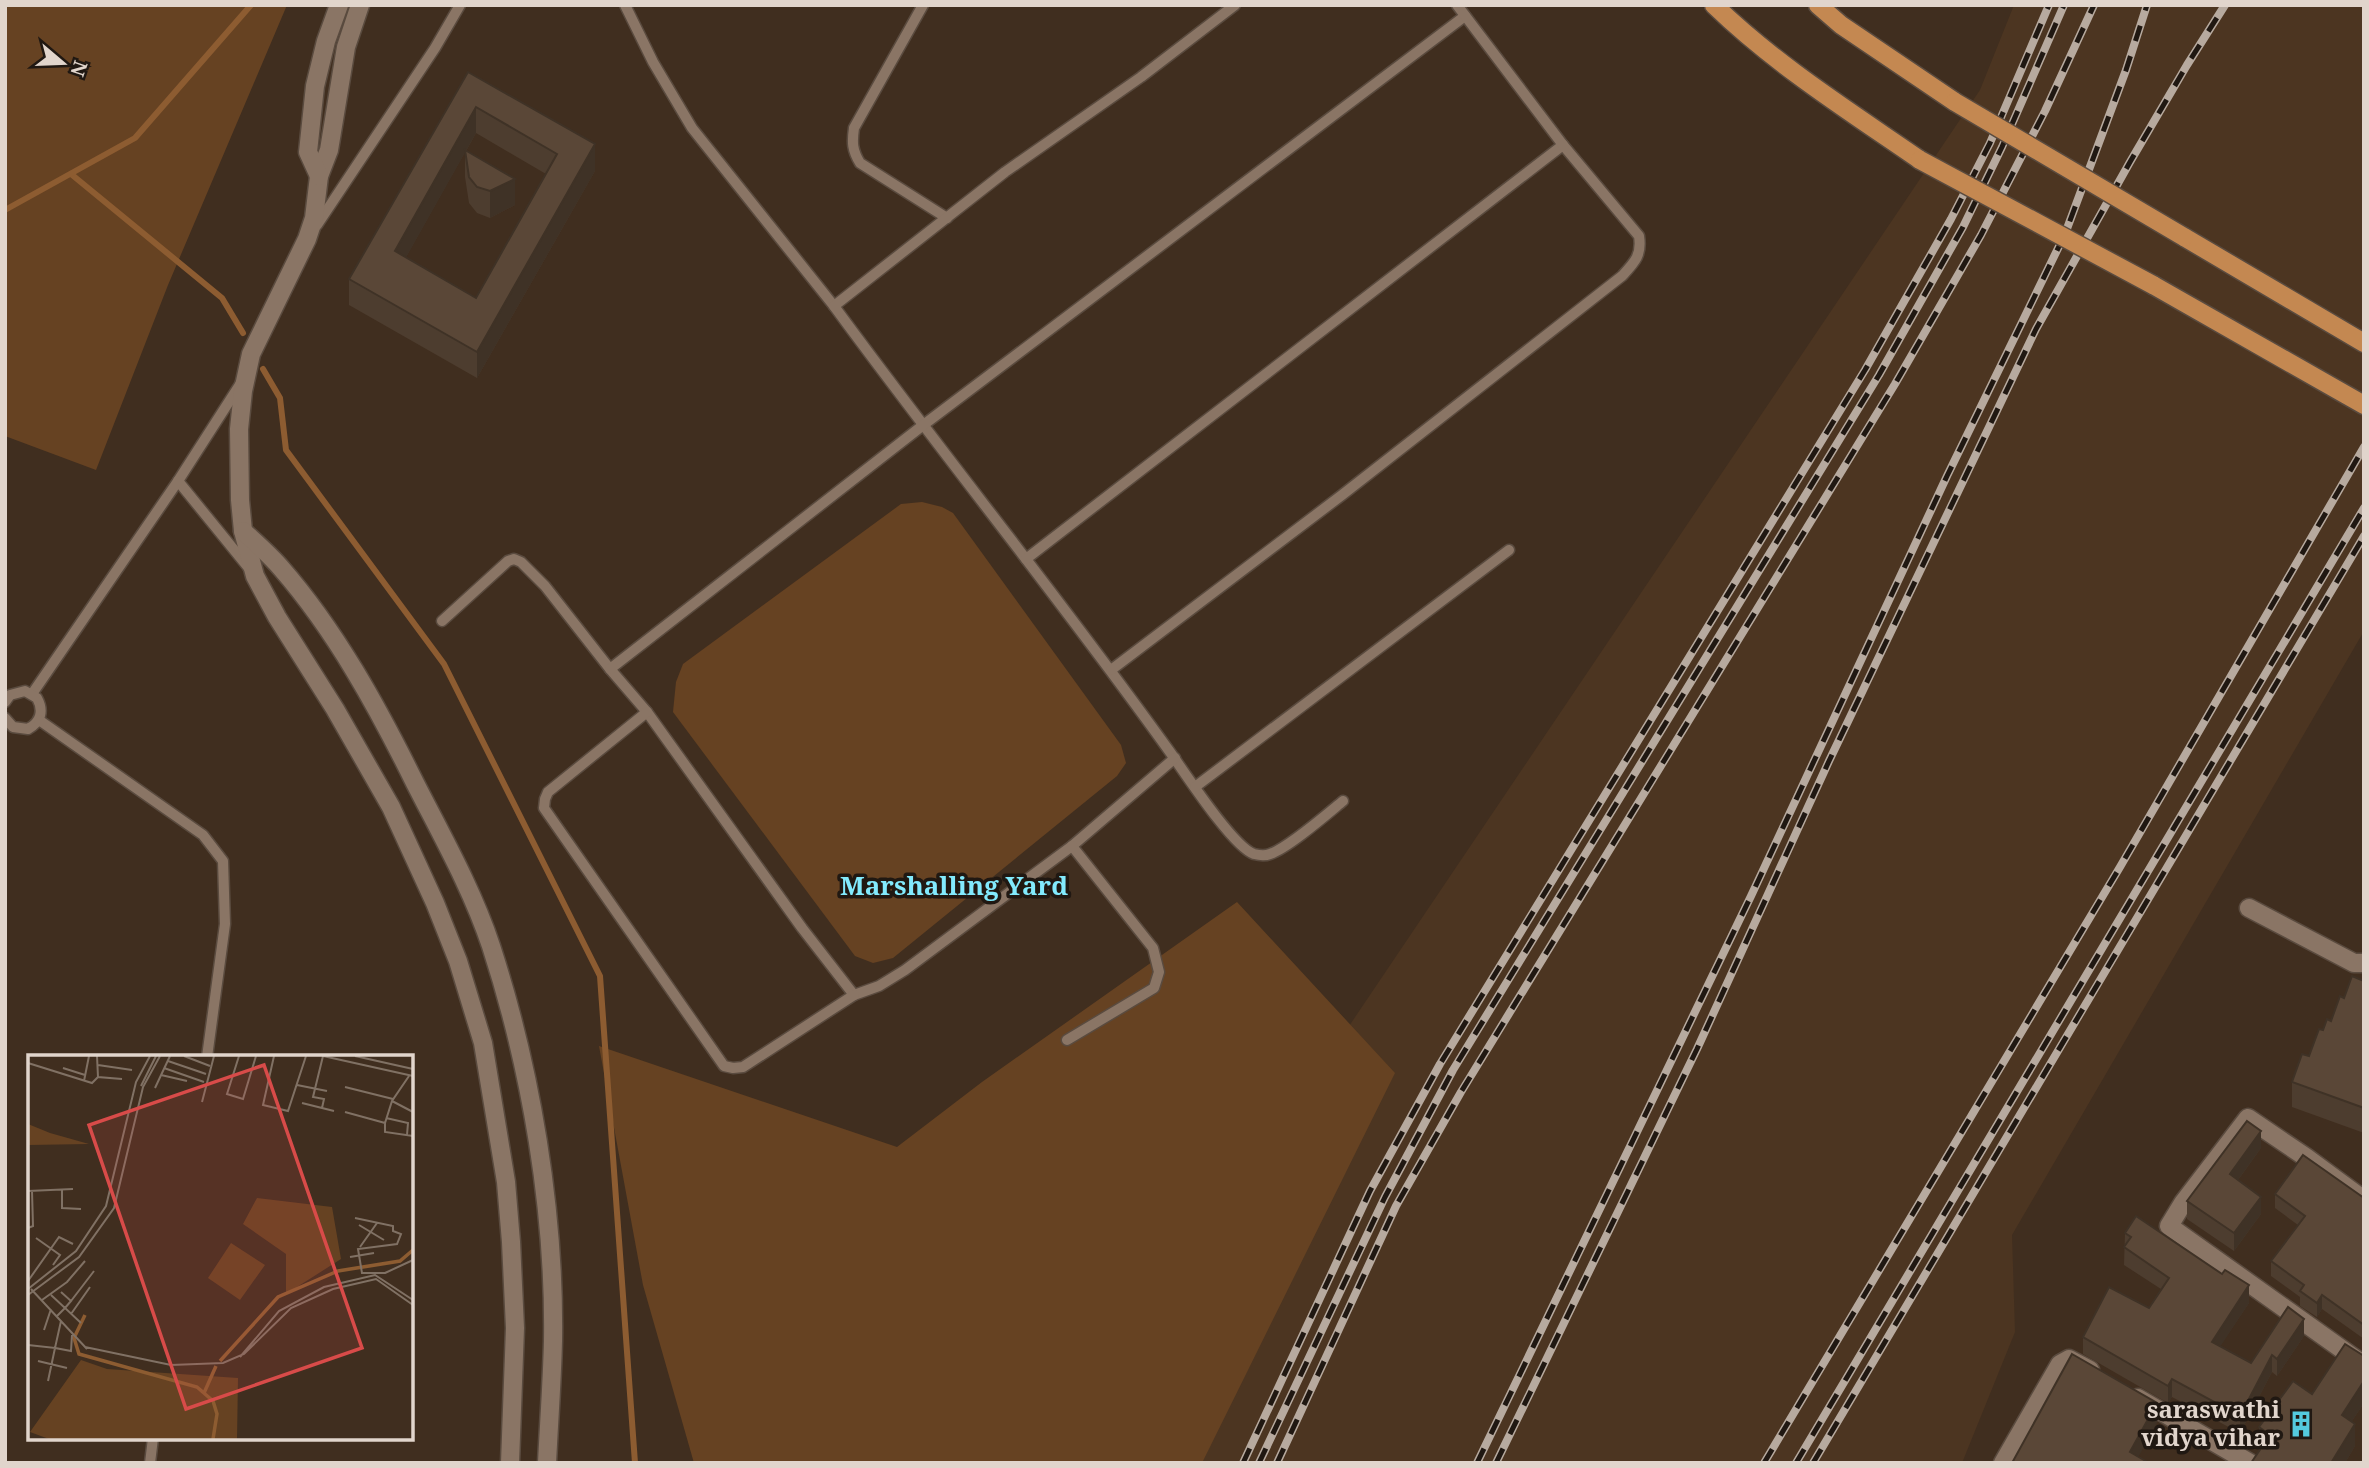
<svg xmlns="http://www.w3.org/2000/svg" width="2369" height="1468" font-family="'Noto Serif',serif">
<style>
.built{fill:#4c3521}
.green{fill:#664222}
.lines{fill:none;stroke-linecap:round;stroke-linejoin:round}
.stream{stroke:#8d5c31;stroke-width:6}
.service-casing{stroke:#5a4b3f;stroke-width:13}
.minor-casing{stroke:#5a4b3f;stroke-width:21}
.tertiary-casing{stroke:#5a4b3f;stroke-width:21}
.primary-casing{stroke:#5a4b3f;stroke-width:21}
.service{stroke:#8a7565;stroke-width:10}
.minor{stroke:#8a7565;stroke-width:18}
.tertiary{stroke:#8a7565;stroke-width:18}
.primary{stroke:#c48851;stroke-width:18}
.rail-casing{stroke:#b7aa9f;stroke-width:8}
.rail{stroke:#201812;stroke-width:5;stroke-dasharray:16;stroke-linecap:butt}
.primary-bridge-casing{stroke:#5a4b3f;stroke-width:21;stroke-linecap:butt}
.primary-bridge{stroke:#c48851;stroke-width:18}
.wall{fill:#4d3d2f;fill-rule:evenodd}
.shaded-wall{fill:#3f3226}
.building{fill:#5a4737;stroke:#3f3226;stroke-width:2;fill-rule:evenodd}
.labels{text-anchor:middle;stroke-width:7;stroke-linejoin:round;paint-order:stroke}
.poi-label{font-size:24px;font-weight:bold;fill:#e1d5cc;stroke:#201812;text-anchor:end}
.neighbourhood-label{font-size:26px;font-weight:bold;fill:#82eafd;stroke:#201812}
.inset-river{fill:none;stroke:#8d5c31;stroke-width:3.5}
.inset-road{fill:none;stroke:#807164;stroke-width:2}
.view{fill:#d84b49;fill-opacity:0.15;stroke:#d84b49;stroke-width:3.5}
.inset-edge{fill:none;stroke:#e1d5cc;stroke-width:3.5}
</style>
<rect width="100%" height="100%" fill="#402e1f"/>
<path class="built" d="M2014,5H2364V631L2012,1235L2015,1332L1962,1463H1116L1281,1127L1980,90Z"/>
<g class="green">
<path d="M5,5H287L168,285L96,470L5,436Z"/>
<path d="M922,502L942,507L953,513L1121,745L1126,763L1117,776L893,958L873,963L855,956L673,712L676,682L683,664L901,504Z"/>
<path d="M1237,902L1395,1073L1202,1463H694L643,1285L599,1046L897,1147L982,1082Z"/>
</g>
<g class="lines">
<g class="stream">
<path d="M71,174L222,298L243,333"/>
<path d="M5,210L135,138L251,5"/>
<path d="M263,369L280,398L286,450L444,664L600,976L635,1463"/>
</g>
<g class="service-casing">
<g id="service">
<path d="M625,5L653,62L692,128L834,306"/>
<path d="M923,5L854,128C852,142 852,150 860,163L947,218"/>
<path d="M1235,5L1141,77L1005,172L834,306C944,456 1062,601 1170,752C1185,773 1233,847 1254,854C1258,855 1265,856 1270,854C1288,848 1326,815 1343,801"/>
<path d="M317,225L435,48L460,5"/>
<path d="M178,481L248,567"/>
<path d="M1026,559L1563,145"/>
<path d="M442,621L508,561L514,559L521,562L545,586L610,669L647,712L802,928L854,995L879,986L905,970L1072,846L1175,758"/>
<path d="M610,669L922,426L1465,16"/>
<path d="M1111,670L1342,495L1622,276C1635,262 1642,255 1639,236L1563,145L1457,5"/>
<path d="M32,694L178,481L241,383"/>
<path d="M5,702L10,695L25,691L37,698C44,711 41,722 28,729L13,727L5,718"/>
<path d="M647,712L548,792L545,799L544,808L724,1066L733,1068L743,1067L854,995"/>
<path d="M39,720L203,835L223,861L225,924L207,1057"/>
<path d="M1195,787L1509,550"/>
<path d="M1067,1040L1154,988L1159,972L1153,948L1072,846"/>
<path d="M150,1463L153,1438"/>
</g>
</g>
<g class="minor-casing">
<g id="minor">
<path d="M2249,908L2354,963H2364"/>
<path d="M2364,1200L2307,1158L2248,1118L2183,1203L2169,1226L2364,1365"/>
<path d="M2138,1398L2250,1463"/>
<path d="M2003,1463L2060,1364L2069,1359L2090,1370"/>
</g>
</g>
<g class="tertiary-casing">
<g id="tertiary">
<path d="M360,5L346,47L329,150L319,176L314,218L307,239L251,354L243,391L239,429L240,500L243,531L255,576L277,617L335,709L391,807L435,903L458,961L483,1043L506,1182L511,1242L515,1328L510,1463"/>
<path d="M319,176L308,152L315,86L326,41L339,5"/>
<path d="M243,531C256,543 270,555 281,568C336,631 378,708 415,783C442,836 472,889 491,946C531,1069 555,1211 553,1341C552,1382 549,1422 547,1463"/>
</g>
</g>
<g class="primary-casing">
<g id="primary">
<path d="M1714,5C1776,65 1849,111 1920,160"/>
<path d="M1818,5L1841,25L1955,102"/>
<path d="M2184,237L2364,343"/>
<path d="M2153,285L2364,405"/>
</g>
</g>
<use href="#service" class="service"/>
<use href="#minor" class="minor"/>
<use href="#tertiary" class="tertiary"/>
<use href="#primary" class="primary"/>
<g class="rail-casing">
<g id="rail">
<path d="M1243,1463L1370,1191L1440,1064L1865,370L1951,219L1990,143L2049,5"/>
<path d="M1259,1463L1385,1197L1453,1070L1879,375L1963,227L2002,147L2064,5"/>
<path d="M1277,1463L1396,1206L1461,1092L1895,384L1981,235L2045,111L2094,5"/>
<path d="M1477,1463L1751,896L1947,476L2065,234L2126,70L2147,5"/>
<path d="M1496,1463L1697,1049L1829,761L2036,329L2130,162L2187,65L2225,5"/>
<path d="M1764,1463L2120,867L2364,447"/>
<path d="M1796,1463L2364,508"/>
<path d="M1813,1463L2364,536"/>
</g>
</g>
<use href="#rail" class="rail"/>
<g class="primary-bridge-casing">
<g id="primary-bridge">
<path d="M1955,102L2184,237"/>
<path d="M1920,160L2153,285"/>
</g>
</g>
<use href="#primary-bridge" class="primary-bridge"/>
</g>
<g class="wall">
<path d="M468,72L595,171L477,378L349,305V279ZM476,133L546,174L476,298L406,257L465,152V177L469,203L477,213L490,218L515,205L466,151Z"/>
<path d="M2364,981V1133L2292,1107V1082L2309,1056L2323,1030L2331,1021L2344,998Z"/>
<path d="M2261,1148L2238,1180L2261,1214L2234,1251L2187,1219V1201Z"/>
<path d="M2275,1194L2364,1198V1339L2322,1309L2317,1317L2300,1306V1297L2271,1276V1261L2298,1225L2275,1208Z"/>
<path d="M2125,1233L2249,1303L2220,1346L2251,1363L2304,1336L2277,1376L2272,1372L2240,1433L2172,1397L2168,1403L2083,1354V1337L2149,1308L2161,1289L2124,1265Z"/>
<path d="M2312,1394L2364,1403L2352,1421L2355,1446L2345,1463H2251L2260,1450L2259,1427Z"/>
</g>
<g class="shaded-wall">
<path d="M476,107V133L395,277V251Z"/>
<path d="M595,144V171L477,378V352Z"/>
<path d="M515,179V205L490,218V191Z"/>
<path d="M2261,1131V1148L2230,1191V1174Z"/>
<path d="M2261,1197V1214L2234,1251V1233Z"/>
<path d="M2249,1285V1303L2212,1359V1342Z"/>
<path d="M2322,1295V1309L2317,1317V1303Z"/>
<path d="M2304,1319V1336L2277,1376V1359Z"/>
<path d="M2272,1355V1372L2240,1433V1416Z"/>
<path d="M2172,1379V1397L2168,1403V1386Z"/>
<path d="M2364,1381V1403L2342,1436V1415Z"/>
<path d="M2157,1403V1423L2135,1463L2130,1452Z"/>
<path d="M2355,1424V1446L2345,1463H2331Z"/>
</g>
<g class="building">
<path d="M468,72L595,144L477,352L349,279ZM476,107L557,154L476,298L395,251Z"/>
<path d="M465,150L515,179L490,191L477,187L469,177Z"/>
<path d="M2352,976L2364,981V1108L2292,1082L2302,1054L2309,1056L2319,1029L2323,1030L2327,1019L2331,1021L2340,996L2344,998Z"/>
<path d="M2247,1121L2261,1131L2230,1174L2261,1197L2234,1233L2187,1201Z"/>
<path d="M2303,1155L2364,1198V1325L2322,1295L2317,1303L2300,1291L2304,1285L2271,1261L2305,1216L2275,1194Z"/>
<path d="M2136,1216L2222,1274L2225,1270L2249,1285L2212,1342L2251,1363L2288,1307L2304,1319L2277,1359L2272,1355L2240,1416L2172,1379L2168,1386L2083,1337L2109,1287L2149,1308L2169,1278L2124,1247L2131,1237L2125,1233Z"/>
<path d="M2345,1344L2364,1356V1381L2342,1415L2355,1424L2331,1463H2251L2270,1435L2259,1427L2293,1381L2312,1394Z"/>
<path d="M2072,1354L2157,1403L2130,1452L2149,1463H2012Z"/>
</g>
<defs>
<g id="building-bare" transform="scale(2.1)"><path d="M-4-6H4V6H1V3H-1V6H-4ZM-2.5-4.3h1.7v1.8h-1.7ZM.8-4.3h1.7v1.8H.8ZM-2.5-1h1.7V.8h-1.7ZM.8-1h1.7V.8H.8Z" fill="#54cade" stroke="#201812" stroke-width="2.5" paint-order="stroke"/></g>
</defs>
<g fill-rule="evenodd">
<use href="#building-bare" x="2301" y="1424"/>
</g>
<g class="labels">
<g class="poi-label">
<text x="2280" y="1418">saraswathi<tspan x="2280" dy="28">vidya vihar</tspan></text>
</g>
<g class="neighbourhood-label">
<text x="954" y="895">Marshalling Yard</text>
</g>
</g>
<g transform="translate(28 1055)">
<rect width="385" height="385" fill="#402e1f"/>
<path d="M0,69L22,78L61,89L0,90ZM229,143L304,152L313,204L258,239V199L215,169ZM203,188L237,210L212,245L180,223ZM53,305L79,314L210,323L209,384H21L2,377Z" fill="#664222"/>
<path class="inset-river" d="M57,260L46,283L51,299L169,332L185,346L189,359L185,384M192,306L250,242L310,216L372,206L385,195M176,338L188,311"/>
<path class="inset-road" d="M69,1L70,22L94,24M156,1L182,11M211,1L199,39L215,44L228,1M246,1L235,50L260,56L278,1M295,1L385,21M327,1L385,14M140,6L178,19M0,8L64,28L70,22M70,10L104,15M35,13L57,20M136,13L176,27M133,20L159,26M56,26L61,1M269,30L299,36M113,31L128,1M317,32L365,44M127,33L142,1M364,46L385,57M174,47L186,1M274,48L306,56M294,53L296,44L285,42L295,1M317,57L357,68L364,46L381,21M358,63L380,68L379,80M357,68V77L385,81M34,135V153L53,154M0,136L45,134M327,163L365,171V176L373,179L369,189L330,194L334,218H358M331,170L356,185M0,173L5,171L4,136M8,183L32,200L25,210M332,192L349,168M322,202L346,198M357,218L385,205M0,226L31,182L45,189M0,234L48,196L78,151L108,27L122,1M3,234L59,294M33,237L43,246L37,253L53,268M0,240L51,202L86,153L115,32L132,1M23,240L37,253L29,261M14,245L39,227L57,206M43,246L66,216M43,259L62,232M16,275L23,254M0,290L27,293L33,266M57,292L143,310L195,308L216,299L263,253L305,234L348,224L385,250M212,302L251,256L296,232L347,220L385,245M10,306L39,313M20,326L27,293L43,296L44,280"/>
<path class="view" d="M236,10L334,293L158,354L61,70Z"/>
<rect width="385" height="385" class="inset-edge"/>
</g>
<rect width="2369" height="1468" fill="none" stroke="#e1d5cc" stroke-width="14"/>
<g transform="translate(63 63) rotate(109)" stroke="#201812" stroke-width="5" paint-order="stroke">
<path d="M0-5L12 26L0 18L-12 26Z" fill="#e1d5cc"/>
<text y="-10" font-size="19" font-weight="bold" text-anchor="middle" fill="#e1d5cc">N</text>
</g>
</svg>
